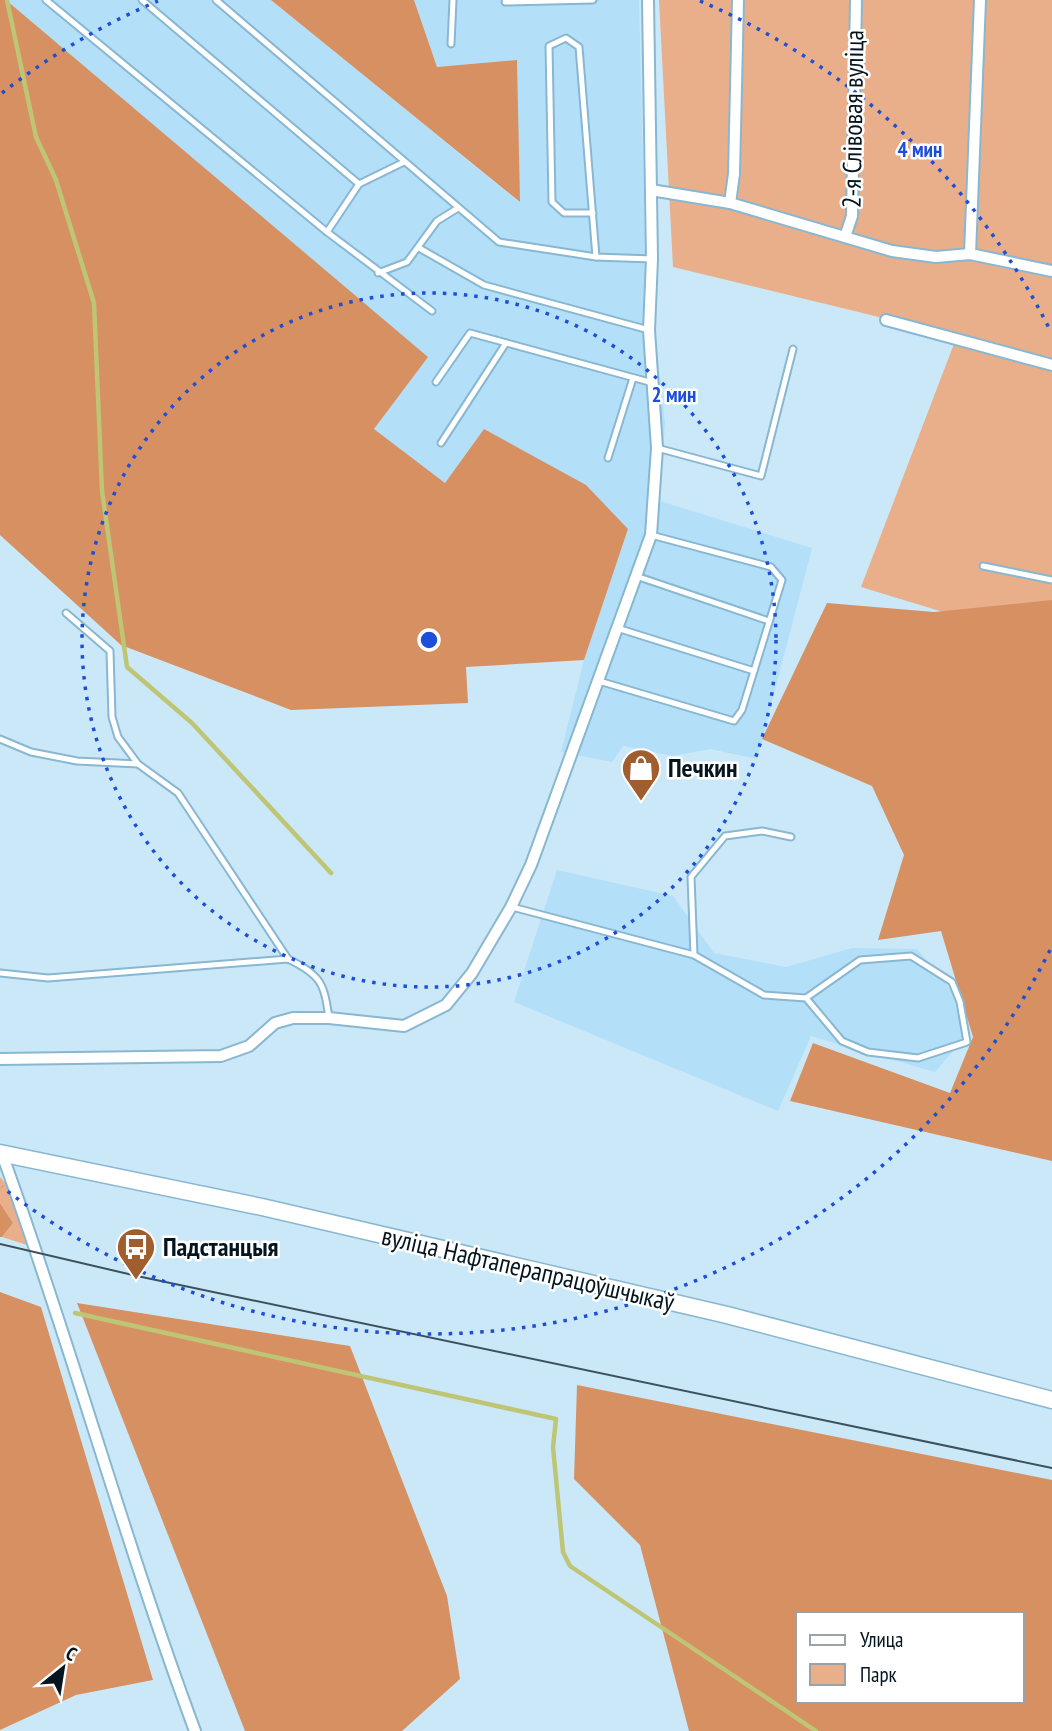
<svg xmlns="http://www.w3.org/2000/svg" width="1052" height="1731" font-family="'PT Sans Narrow',sans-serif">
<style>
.built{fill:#b3dff9}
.green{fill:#e9af8a}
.forest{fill:#d69062;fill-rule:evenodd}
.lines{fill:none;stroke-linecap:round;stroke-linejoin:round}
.stream{stroke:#bec575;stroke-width:4.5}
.lane-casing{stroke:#88b7d1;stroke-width:9}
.street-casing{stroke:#88b7d1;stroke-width:14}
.secondary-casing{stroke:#88b7d1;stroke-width:19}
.lane{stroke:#fff;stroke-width:5}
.street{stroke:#fff;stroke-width:10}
.secondary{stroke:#fff;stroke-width:16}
.tram{stroke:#3c515d;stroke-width:2}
.ring{fill:none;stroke:#1d4ed8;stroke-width:3.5;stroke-dasharray:3.5 7}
.labels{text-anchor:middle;stroke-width:5;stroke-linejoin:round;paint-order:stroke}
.street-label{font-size:26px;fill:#04151f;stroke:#fff}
.poi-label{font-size:26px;font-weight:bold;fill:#04151f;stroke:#fff;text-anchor:start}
.centre{fill:#1d4ed8;stroke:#fff;stroke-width:3.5}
.ring-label{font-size:21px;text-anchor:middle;font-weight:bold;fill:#1d4ed8;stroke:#fff;stroke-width:5;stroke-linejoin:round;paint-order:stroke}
</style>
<rect width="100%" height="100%" fill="#cbe8f8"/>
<g class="built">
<path d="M6,0H271L519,202L517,60L437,67L414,0H639L645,245L665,422L660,501L812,548L757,759L710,749L673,756L623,746L612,762L561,752L584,660L628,529L484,429L445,483L374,429L427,357Z"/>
<path d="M557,870L673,896L714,953L786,967L852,948L917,949L951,990L965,1037L935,1072L811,1036L778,1111L514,1002Z"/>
</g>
<g class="green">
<path d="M659,0H1052V621L999,629L861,587L957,336L673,267Z"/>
<path d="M0,1177L8,1186L30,1246L2,1237L13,1223L0,1203Z"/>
</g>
<g class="forest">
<path d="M0,0H6L428,357L374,429L445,483L484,429L586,485L628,529L584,660L466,667L468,703L291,710L121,645L0,535Z"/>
<path d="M271,0H414L437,67L517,60L520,202Z"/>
<path d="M1052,600V1161L790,1101L813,1043L950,1093L973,1037L941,931L878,940L904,855L872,786L762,739L827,603L934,612Z"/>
<path d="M0,1203L13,1223L2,1237H0Z"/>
<path d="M0,1292L41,1307L153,1680L76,1695L0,1730Z"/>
<path d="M77,1303L350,1346L447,1596L460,1679L402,1731H245Z"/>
<path d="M577,1385L1052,1480V1731H689L640,1545L574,1479ZM798,1614H1022V1701H798Z"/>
</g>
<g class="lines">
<g class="stream">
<path d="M7,0L36,137L56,180L94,303L102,491L127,667L192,723L331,873"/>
<path d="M75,1313L556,1419L553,1447L563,1552L570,1566L816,1731"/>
</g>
<g class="lane-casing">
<g id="lane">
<path d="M46,0L327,232L432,311"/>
<path d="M142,0L359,184"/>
<path d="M216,0L499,242L596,257L652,259"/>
<path d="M505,2L593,0"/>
<path d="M451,44L453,0"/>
<path d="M593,213H564L552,202L549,46L566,38L579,47L596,257"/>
<path d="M327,232L359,184L404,162"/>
<path d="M419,248L484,285L649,330"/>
<path d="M378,273L407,262L437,221L458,208"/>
<path d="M436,382L470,333L653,383"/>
<path d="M441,443L506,343"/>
<path d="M657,448L761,476L793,349"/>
<path d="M608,458L633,378"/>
<path d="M983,566L1052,580"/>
<path d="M636,576L769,621"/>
<path d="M66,613L110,651L112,717L118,737L138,764"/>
<path d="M617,628L754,671"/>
<path d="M599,681L734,721L742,710L782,580L771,567L651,535"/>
<path d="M0,739L31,752L77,761L138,764L178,793L288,959"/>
<path d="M512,907L694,955L764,995L806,998L860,960L911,956L952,982L960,1002L967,1042L918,1058L868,1052L842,1041L806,998"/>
<path d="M694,955L691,877L725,836L762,831L791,837"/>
<path d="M0,973L48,978L288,959C321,975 324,983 329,1018"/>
</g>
</g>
<g class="street-casing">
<g id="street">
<path d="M651,190L730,203L892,251L936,257L970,254L1052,271"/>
<path d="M730,203L734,174L738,0"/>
<path d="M845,237L852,216L856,0"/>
<path d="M970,254L980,0"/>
<path d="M886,320L1052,365"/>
<path d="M0,1059L221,1056L249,1046L275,1023L293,1018H329L404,1026L446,1005L472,973L511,907L531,865L651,535L657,448L649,330L652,259L648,0"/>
<path d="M2,1154C71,1344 124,1540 195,1731"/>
</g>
</g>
<g class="secondary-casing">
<path id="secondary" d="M0,1153L262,1207L727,1315L1052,1400"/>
</g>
<use href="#lane" class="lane"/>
<use href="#street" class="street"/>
<use href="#secondary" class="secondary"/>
<path class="tram" d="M0,1244L137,1276L1052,1468"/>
</g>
<g class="ring">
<circle cx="429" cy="640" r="347"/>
<path d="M1050 950A694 694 0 0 1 2 1187M2 93A694 694 0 0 1 158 1M700 1A694 694 0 0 1 1050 330"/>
</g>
<defs>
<g id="shop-pin" transform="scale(2.0125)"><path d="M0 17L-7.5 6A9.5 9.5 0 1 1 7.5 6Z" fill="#a05d2d" stroke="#fff"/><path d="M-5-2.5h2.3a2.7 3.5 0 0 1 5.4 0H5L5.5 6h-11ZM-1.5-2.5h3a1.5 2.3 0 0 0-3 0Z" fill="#fff"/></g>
<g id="bus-pin" transform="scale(2.0125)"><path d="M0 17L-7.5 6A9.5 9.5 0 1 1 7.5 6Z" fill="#a05d2d" stroke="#fff"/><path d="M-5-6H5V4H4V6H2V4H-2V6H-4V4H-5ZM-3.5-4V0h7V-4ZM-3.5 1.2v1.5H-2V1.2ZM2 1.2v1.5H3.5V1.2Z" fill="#fff"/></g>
</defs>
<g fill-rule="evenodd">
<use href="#shop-pin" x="641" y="768"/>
<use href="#bus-pin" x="136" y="1247"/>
</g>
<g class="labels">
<g class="street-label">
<text transform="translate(853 119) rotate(-89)" y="9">2-я Слівовая вуліца</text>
<text transform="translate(528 1269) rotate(13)" y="9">вуліца Нафтаперапрацоўшчыкаў</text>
</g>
<g class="poi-label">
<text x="668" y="777">Печкин</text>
<text x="163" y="1256">Падстанцыя</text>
</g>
</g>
<circle cx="429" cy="640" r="10" class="centre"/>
<g class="ring-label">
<text x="920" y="157">4 мин</text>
<text x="674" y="402">2 мин</text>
</g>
<rect x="796" y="1612" width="228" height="91" fill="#ffffff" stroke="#9ba1a5" stroke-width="2"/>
<rect x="810" y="1635" width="35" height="10" fill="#ffffff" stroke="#9ba1a5" stroke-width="2"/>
<text x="860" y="1647" font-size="21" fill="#04151f">Улица</text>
<rect x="810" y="1664" width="35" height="21" fill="#e9af8a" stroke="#9ba1a5" stroke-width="2"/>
<text x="860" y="1682" font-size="21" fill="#04151f">Парк</text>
<g transform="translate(63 1668) rotate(30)" stroke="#ffffff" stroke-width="5" paint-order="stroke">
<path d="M0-5L12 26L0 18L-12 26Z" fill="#04151f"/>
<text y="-10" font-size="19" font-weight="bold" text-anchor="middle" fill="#04151f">С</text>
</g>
</svg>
